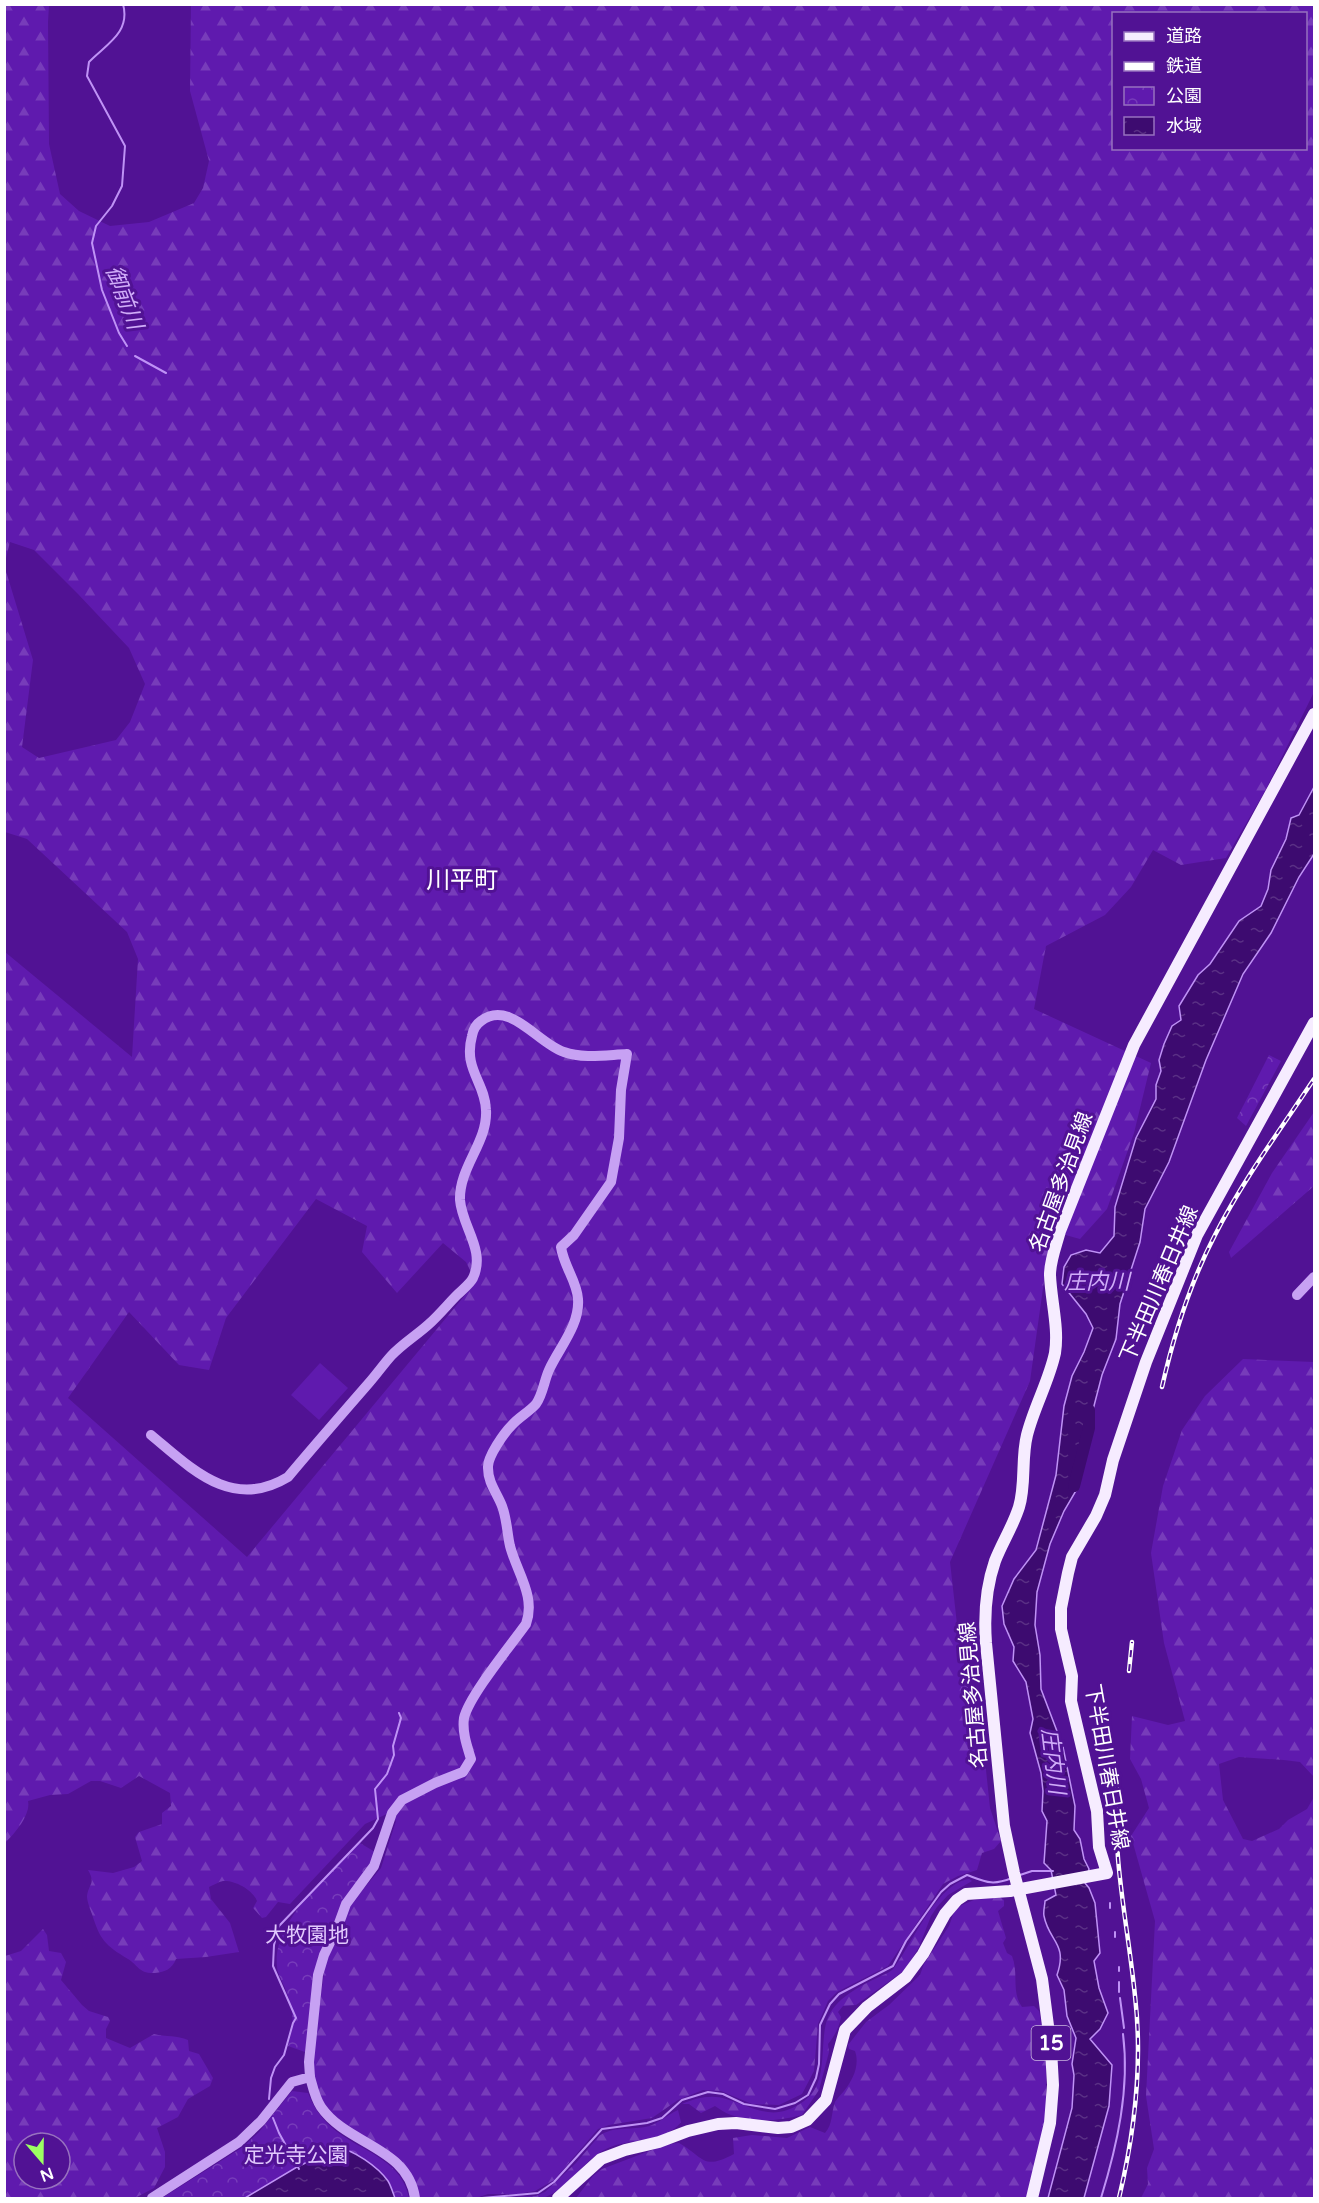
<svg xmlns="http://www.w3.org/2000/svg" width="1319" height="2203" font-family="'Varela Round','Noto Sans JP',sans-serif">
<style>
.forest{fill:url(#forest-firs);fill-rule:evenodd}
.park{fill:url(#park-crowns)}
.pitch{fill:#5f1aae}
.water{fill:url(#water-ripples);stroke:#bf92f6;stroke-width:1.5}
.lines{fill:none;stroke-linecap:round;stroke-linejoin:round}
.stream{stroke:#bf92f6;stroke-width:2}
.river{stroke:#3d0b70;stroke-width:12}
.minor{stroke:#c7a1f3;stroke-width:10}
.major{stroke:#f6ecff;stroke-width:12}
.rail-casing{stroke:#fff;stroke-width:4.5}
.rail{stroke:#511294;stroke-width:2;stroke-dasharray:7;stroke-linecap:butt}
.labels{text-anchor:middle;stroke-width:6;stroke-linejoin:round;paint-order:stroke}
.shield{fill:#511294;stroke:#cbb8df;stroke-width:1.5}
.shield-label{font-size:20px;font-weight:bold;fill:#fff}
.street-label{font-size:21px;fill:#fff;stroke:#511294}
.park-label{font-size:21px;fill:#e1c8fd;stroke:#511294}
.water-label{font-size:22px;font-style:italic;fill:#d0adf9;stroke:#511294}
.quarter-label{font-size:24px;fill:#fff;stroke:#511294}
</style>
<defs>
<pattern id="forest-firs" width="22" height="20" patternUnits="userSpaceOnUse" patternTransform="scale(1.5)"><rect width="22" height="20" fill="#5f1aae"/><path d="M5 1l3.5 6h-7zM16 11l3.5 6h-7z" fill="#773cba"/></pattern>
<pattern id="park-crowns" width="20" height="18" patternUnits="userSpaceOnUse" patternTransform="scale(1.5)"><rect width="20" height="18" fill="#5f1aae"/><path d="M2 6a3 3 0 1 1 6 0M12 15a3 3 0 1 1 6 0" fill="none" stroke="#773cba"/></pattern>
<pattern id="water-ripples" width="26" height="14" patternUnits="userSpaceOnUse" patternTransform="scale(1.5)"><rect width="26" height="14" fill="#3d0b70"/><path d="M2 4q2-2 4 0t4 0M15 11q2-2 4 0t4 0" fill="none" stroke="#5a3085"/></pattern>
</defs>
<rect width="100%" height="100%" fill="#511294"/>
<g class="forest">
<path d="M5,5H49L48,22L49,144L60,194L79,211L110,226L149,222L194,203L203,188L209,161L190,91L191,5H1314V692L1265,791L1226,858L1181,865L1153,850L1131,887L1105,915L1046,946L1034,1009L1151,1063L1134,1133L1107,1209L1080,1239L1051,1231L1030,1381L950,1562L959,1642L984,1751L990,1808L1001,1841L994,1849L982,1853L977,1870L958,1876L943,1884L888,1966L837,1992L828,2001L818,2024L814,2071L802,2094L779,2105L752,2104L721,2091L703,2090L678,2100L652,2118L609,2125L598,2129L554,2180L535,2191L518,2194H488L476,2198H418L411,2174L330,2112L321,2098L315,2085L313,2055L326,1958L342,1934L349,1906L381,1868L396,1821L389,1813L365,1824L290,1904L278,1902L266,1917L262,1918L253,1908L257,1901C253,1890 235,1880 223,1881C218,1882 214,1885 209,1887L211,1899L230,1923L239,1952L206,1957L176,1959C172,1969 165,1972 155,1973C139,1974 138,1965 128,1959C105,1945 100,1940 92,1914C90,1909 87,1901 87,1896C89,1883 96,1884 88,1870L113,1873L134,1867L142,1861L135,1837L139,1832L162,1824V1813L171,1806L170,1793L139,1776L121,1788L100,1781H91L68,1794L50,1795L28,1801C31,1815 14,1834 5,1843V952L132,1057L138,959L127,932L27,839L5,832V568L33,660L22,747L39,758L116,740L130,722L145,684L129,648L78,594L34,550L10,542L5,562ZM1114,14H1306V148H1114ZM316,1199L367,1226L362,1252L397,1293L443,1243L466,1262L476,1282L247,1557L68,1398L129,1312L179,1365L209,1370L226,1318Z"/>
<path d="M1314,1112V1186L1231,1258L1229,1252L1272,1173Z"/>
<path d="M1243,1359L1314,1362V1777L1300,1762L1284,1760L1239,1757L1219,1764L1223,1800L1243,1839L1252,1841L1279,1829L1288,1820L1307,1809L1314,1797V2198H1141L1148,2184L1147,2168L1154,2149L1146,2096L1155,1921L1131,1836L1149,1808L1141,1779L1130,1759L1132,1716L1168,1725L1185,1721L1164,1643L1151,1553L1163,1486L1182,1430L1205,1396Z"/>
<path d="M969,1879L972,1881L948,1895L937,1907L931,1916L919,1947L905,1970L856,2005L843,2006L838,2012L841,2017C839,2028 835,2035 828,2044L829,2052L819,2090L802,2115C779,2121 754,2123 731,2115C725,2113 720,2109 715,2106L701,2113L689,2104H682C695,2098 712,2094 726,2099C756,2108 774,2123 804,2101C829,2084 819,2045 827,2020C834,1999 860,1986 879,1977C884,1974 890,1973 894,1968C912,1944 937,1883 969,1879Z"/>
<path d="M1000,1897L1004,1900V1906L998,1911L1006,1938L1003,1943L1007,1953L1012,1956C1019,1973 1011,1992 1022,2007L1034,2006L1039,2011L1046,2049V2119L1026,2198H576L593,2176L602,2169L668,2144L679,2143C704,2157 702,2171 734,2154L733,2138L752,2135L787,2138L810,2127L825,2133C833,2124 831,2113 835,2102C837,2098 841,2095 844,2091C853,2080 860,2065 855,2051L849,2049L848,2045L866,2022L889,2005L920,1975L924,1964L949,1926L954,1912L962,1905L974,1900Z"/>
<path d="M43,1929L47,1935L49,1951L61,1953L66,1962L61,1980L82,2005L89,2011L108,2017L110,2021L106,2029V2038L130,2048L154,2034C166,2037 177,2035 188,2040L189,2051L199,2054L213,2078L210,2086L188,2099L178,2117L157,2128L165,2152V2167L154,2188L135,2198H5V1956L21,1951ZM24,2143H60V2179H24Z"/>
<path d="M678,2110L681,2122C665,2143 631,2138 608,2148C583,2159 569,2189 543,2198H490L536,2196L545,2192L576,2163L599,2136C614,2126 628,2130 645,2127C657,2125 667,2115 678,2110Z"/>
</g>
<g class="park">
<path d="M1269,1055L1281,1061L1246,1126L1237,1118Z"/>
<path d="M360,1843L375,1852L371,1864L318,1957L305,2052L288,2046C295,2020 294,2013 285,1988C282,1981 277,1973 277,1966C272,1922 331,1871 360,1843Z"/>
<path d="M292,2091L308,2093C315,2111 327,2126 343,2136C370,2154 402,2163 409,2198H162L243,2147L259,2132Z"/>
</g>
<path class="pitch" d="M320,1363L348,1388L319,1420L291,1395Z"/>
<g class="water">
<path d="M1314,787V854L1299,877L1271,933L1243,974L1206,1060L1169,1162L1145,1209L1140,1242L1120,1304L1116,1339L1102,1375L1081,1456L1077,1489L1064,1511L1050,1544L1037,1592L1035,1625L1040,1655L1041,1689L1063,1747L1075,1806L1074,1830L1080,1839L1084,1859L1089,1869L1085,1883L1089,1888L1095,1903L1100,1953L1094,1961L1099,1988L1108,2013L1100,2029L1090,2039L1112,2065L1109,2106L1084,2198H1048L1072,2108L1074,2075L1072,2064L1076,2038L1067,2016L1064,1990L1057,1975C1068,1943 1049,1942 1044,1916C1043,1911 1045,1905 1045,1901L1056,1895L1051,1870L1044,1863L1047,1821L1042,1811L1043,1791L1041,1773L1030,1733L1033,1719L1026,1682L1013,1661L1014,1647L1004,1624L1002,1606L1014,1579L1036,1550L1056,1475L1064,1406L1072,1376L1084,1352L1093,1328L1086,1314L1062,1284L1064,1267L1071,1255L1086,1250L1100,1253L1114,1236L1115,1207L1136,1138L1156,1099V1085L1161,1071L1159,1060L1164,1044L1172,1026L1181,1020L1179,1006L1198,975L1210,964L1239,921L1261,906L1268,889L1271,870L1286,839L1291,818L1299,815Z"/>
<path d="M337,2148C353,2149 378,2167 388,2181C391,2186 393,2193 395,2198H245L297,2167Z"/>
</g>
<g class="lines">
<g class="stream">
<path d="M123,4C131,33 105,45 89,62L87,76L125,146L122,186L112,206L96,226L92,243L102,290L119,333L127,346"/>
<path d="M135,356L166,373"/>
<path d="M1020,1875L1032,1871H1053"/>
<path d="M1110,1903V1908"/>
<path d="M1115,1932V1937"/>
<path d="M1119,1967V1971"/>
<path d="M1119,1982V1992"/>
<path d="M1120,1998L1124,2028"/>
<path d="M269,2099L271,2078L275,2067L284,2055L293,2023L296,2018L273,1966L274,1945L279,1926L373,1828L378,1819L375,1789L387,1774L394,1755L393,1746L401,1718L399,1713"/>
<path d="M273,2118L279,2133L299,2169"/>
<path d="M482,2198L538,2193L554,2182L602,2129L647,2123L662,2118L682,2100L708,2092L723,2094L744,2104L775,2109L795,2103L808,2095L816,2078L819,2064L820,2025L830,2004L839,1994L893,1966L906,1941L941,1892L950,1884L967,1875C986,1882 992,1886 1012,1878"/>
<path d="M1101,2198C1117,2146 1130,2089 1123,2034"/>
</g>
<path class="river" d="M1074,1486L1089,1428V1410"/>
<g class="minor">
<path d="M1297,1295L1314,1277"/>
<path d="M151,1435C192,1469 232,1511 288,1477C314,1446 341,1415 368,1384C376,1375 383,1365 391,1356C402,1344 417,1335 429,1324C439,1315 448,1304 457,1295C462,1290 470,1284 473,1278C486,1250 462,1227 460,1200C459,1167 488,1142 486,1110C485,1082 463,1069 472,1036C473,1030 475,1025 481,1021C510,999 538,1044 564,1052C583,1059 606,1055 627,1054L621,1090L619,1138L611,1182L574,1235L561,1247C564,1267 577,1281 578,1299C580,1325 559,1348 549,1370C544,1381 543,1394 536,1404C529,1412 519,1417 512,1425C504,1433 487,1457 488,1468C488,1483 497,1493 502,1506C507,1519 507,1533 510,1546C517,1573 536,1596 526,1624C511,1645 469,1696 464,1718C462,1732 467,1746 471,1759L463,1772L435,1783L402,1800L392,1813L374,1866L346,1904L338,1926L324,1955L318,1975L309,2062L310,2077L292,2082L261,2121L239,2142L152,2198"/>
<path d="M310,2077C313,2088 315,2098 321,2107C347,2145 408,2147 415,2198"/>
</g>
<g class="major">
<path d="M558,2198L601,2159L625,2150L659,2142L688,2131L718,2124L736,2123L778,2128L791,2127L807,2120L826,2100L845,2030L867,2007L906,1977L923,1954L945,1914L957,1900L966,1894L1010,1891L1107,1873L1099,1847L1097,1811L1071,1701L1072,1676L1061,1629V1608L1068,1573L1072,1557L1096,1516L1105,1495L1113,1460L1146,1362L1197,1235L1314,1023"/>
<path d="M1032,2198L1050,2123L1053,2085L1051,2049L1042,1979L1014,1873L1004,1826L986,1643C984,1616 986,1587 995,1561C1002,1543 1013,1526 1019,1507C1026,1484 1021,1459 1027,1435C1034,1407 1049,1381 1055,1353C1059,1328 1051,1301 1050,1275C1050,1260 1056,1246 1060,1231L1134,1045L1314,714"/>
</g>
<g class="rail-casing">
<g id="rail">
<path d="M1162,1387C1174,1334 1190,1283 1215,1235C1243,1180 1280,1130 1314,1079"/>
<path d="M1129,1671L1132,1642"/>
<path d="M1117,1787C1112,1858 1128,1926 1135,1996C1143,2065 1135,2131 1119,2198"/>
</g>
</g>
<use href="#rail" class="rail"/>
</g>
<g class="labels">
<rect class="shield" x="1031.5" y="2026" width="39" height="34" rx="4.5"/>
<g class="shield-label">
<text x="1051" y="2050">15</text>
</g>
<g class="street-label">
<text transform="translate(1061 1182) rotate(-70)" y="7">名古屋多治見線</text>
<text transform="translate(1159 1284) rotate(-67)" y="7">下半田川春日井線</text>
<text transform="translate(973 1695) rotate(-95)" y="7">名古屋多治見線</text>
<text transform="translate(1107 1767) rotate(80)" y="7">下半田川春日井線</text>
</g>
<g class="park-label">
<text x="307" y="1942">大牧園地</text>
<text x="296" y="2162">定光寺公園</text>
</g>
<g class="water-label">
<text transform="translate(125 297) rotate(69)" y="8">御前川</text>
<text x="1097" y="1289">庄内川</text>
<text transform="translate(1054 1761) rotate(83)" y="8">庄内川</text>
</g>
<g class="quarter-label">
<text x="462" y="888">川平町</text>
</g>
</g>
<rect width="1319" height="2203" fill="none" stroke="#ffffff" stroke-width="12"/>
<rect x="1112" y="12" width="195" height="138" fill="#511294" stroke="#9771bf" stroke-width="1.5"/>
<rect x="1124" y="32" width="30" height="9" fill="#f6ecff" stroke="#9771bf" stroke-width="1.5"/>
<text x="1166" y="42" font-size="18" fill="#ffffff">道路</text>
<rect x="1124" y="62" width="30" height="9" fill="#ffffff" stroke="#9771bf" stroke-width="1.5"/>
<text x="1166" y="72" font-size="18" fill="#ffffff">鉄道</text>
<rect x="1124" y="87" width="30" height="18" fill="url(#park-crowns)" stroke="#9771bf" stroke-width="1.5"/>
<text x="1166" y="102" font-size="18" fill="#ffffff">公園</text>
<rect x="1124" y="117" width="30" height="18" fill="url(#water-ripples)" stroke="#9771bf" stroke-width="1.5"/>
<text x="1166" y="132" font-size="18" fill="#ffffff">水域</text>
<g transform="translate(42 2161) rotate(160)"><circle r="28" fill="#511294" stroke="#9771bf" stroke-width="1.5"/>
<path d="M0-4.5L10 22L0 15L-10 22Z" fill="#9cff62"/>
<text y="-9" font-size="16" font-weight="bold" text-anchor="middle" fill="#ffffff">N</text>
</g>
</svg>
